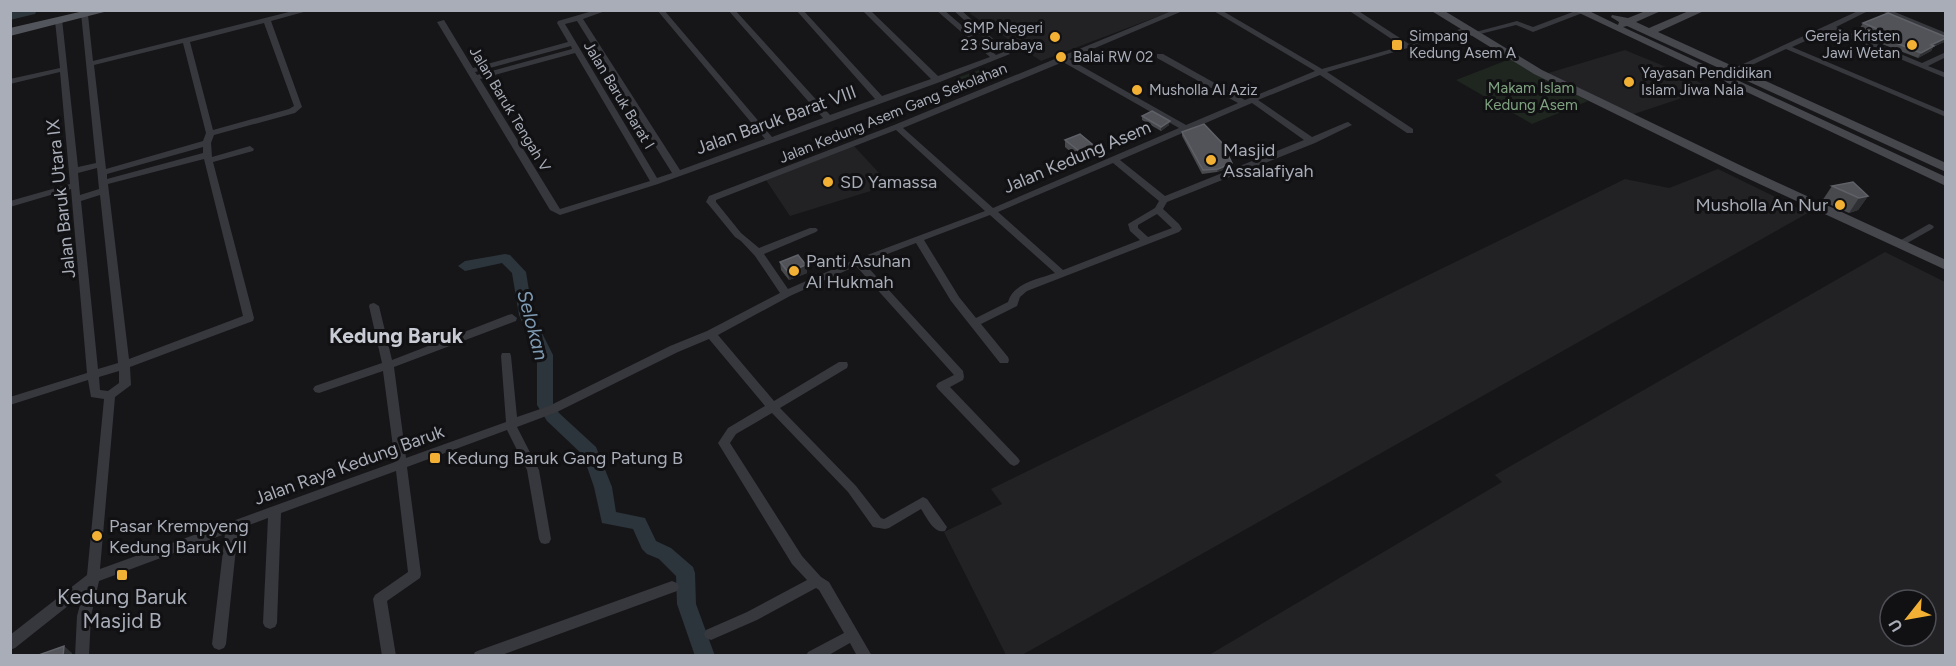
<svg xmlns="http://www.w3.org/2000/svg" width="1956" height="666" font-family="Figtree,sans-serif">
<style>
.built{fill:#222225;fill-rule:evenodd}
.green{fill:#1e261f}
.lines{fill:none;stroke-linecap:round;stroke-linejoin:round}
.canal{fill:#2c353c;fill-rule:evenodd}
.river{fill:#2c353c;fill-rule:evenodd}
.street{fill:#37383d;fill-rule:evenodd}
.secondary{fill:#45474d;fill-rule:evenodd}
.primary{fill:#53555c;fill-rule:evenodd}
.wall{fill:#47494d}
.shaded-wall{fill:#2f3033}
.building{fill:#525359;stroke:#5f6168;stroke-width:1.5}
.poi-dot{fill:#f2b134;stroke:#111113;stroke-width:2}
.labels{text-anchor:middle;stroke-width:6;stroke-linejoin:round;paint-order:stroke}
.far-poi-label{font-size:15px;fill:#a8adb8;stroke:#111113;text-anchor:start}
.far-park-label{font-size:15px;fill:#7fa381;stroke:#111113}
.far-street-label{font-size:15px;fill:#a8adb8;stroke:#111113}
.street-label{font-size:18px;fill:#a8adb8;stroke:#111113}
.poi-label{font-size:18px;fill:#a8adb8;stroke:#111113;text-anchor:start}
.water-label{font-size:20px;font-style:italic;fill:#7f9bb3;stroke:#111113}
.quarter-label{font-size:21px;font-weight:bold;fill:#c9ccd4;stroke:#111113}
.near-poi-label{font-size:21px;fill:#a8adb8;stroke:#111113}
</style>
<rect width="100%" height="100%" fill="#161618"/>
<g class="built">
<path d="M977,10H1171L1172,11L1041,61L969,13Z"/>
<path d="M1625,50L1688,76L1707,87L1676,95L1682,98L1631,115L1545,74Z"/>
<path d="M854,146L890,185L790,216L766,180Z"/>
<path d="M1718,169L1808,213L1022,655H1006L944,532L1002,504L991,489L1625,179L1669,188Z"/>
<path d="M1885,252L1945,282V655H1209L1502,482L1495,475ZM1890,600H1926V636H1890Z"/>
</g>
<g class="green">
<path d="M1510,59L1588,101L1532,124L1456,80Z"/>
<path d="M979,70L992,80L967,89L954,79Z"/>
</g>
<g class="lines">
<path class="canal" d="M505,254L510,255L526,272L533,315L553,355V404L559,413L596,447L612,487L616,512L645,518L656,541L671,548L693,567L695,573L696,604L715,656H695L677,604L676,576L659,559L647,554L642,549L633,529L602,523L594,487L583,455L547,421L537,405V355L519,315L512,273L502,263L465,271L458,266L465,261Z"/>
<path class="river" d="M10,10H37L35,14L10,20Z"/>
<g class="street">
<path d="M297,10H311L271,21L302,107L295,113L214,135L211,143L212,157L250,146L254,149L253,151L213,162L254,318L253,321L130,367L131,385L115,397L100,569L395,462L383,371L319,393L315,392L313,389L315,386L382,363L369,306L370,304L374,303L379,306L392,360L508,315L512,314L517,318L516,321L394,367L406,458L506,422L501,356L502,353H510L511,356L517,417L549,406L670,346L707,331L780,293L755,256L741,241L735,237L708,204L706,202L709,196L894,125L1174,10H1185L1069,59L1186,125L1238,103L1157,58V54H1163L1245,100L1315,71L1212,10H1221L1322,69L1402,46L1348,10H1357L1409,44L1464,28L1468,30L1327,72L1413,129V133H1407L1320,75L1258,100L1312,137L1345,123L1348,122L1352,125L1315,143L1167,202L1163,209L1179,224L1182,229L1179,232L1027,291L1020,297L1017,306L981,324L1008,357L1009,360L1008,363H1000L951,301L916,243L864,263L963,371L964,377L963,380L950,387L1018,458L1020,461L1018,464L1014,466L1010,464L938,389L936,386L938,383L954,375L856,266L790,296L718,335L774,401L839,362H847L848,365L847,368L780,408L856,486L881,518L884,519L923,497L927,499L947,527L945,531C934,534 927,518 921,509L889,528L885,529L873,527L848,492L772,413L736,434L730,443L802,556L821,577L829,582L872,656H857L850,643L827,656H806L808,652L844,633L819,590L816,588L757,620L711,640L706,638L704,634L706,630L747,612L807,580L792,564L718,443L728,428L765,406L709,339L678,352L557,412L517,427L539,470L551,539L549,543L545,544L541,543L539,539L527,470L507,430L407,467L421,574L420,578L387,601L396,656H382L373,599L375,595L408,572L396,471L281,513L277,623L275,627L270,629L265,627L263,623L268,518L238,529L226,644L224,648L219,650L214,648L212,644L225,534L99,581L91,616L89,656H75L77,616L83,594L15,648L10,650V635L87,575L104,399L91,397L88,380L10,405V397L87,373L71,189L10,207V201L70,184L60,72L10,84V79L60,68L55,21L62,19L78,167L96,163L81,13L88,15L93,61ZM264,23L294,106L289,109L213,130L190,42ZM183,43L206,133L203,141L106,169L94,65ZM1063,62L1179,128L993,208L903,128ZM1252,103L1304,140L1165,196L1120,160ZM896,130L985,211L854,260L788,289L764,254L816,232L818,230L816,228H810L759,248L741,233L716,202V200ZM203,147V153L107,179V174ZM204,159L243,316L129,359L108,184ZM1113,163L1159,201L1155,208L1128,224L1130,231L1140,240L1063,270L998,212ZM97,168L99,189L80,195L78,173ZM100,195L118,363L98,369L81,201ZM1157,214L1172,228L1148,237L1138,228V225ZM990,215L1055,273C1039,279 1013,283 1008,302L976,318L959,297L924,240ZM119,371V383L108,391L100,390L99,377Z"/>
<path d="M596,10H608L583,19L680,170L765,139L657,10H664L772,137L823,118L728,10H735L830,115L875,99L796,10H803L882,96L931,79L862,10H870L938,76L990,57L936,10H944L996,55L1001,53L953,10H961L1010,54L940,82L658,184L560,215L550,210L437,22L444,20L473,68L568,42L557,23L558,21ZM577,21L672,173L657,178L565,24ZM571,46L572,49L477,75L475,72ZM575,53L650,181L560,209L480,79Z"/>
<path d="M1578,10L1585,12L1533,32L1516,25L1472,36L1468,34L1517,21L1533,27Z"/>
<path d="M1860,10H1870L1836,27L1922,63L1946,52V57L1928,66L1946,73V78L1830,30L1792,47L1946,112V117L1786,49L1737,72H1734L1730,70Z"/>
<path d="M1879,10H1890L1946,33V38Z"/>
<path d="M1929,224L1932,225L1934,227L1932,229L1902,246L1899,247L1894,244Z"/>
<path d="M672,581L677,583L679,587L677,591L499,656H473L475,652L480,650Z"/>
</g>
<g class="secondary">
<path d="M1430,10H1443L1542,70L1746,168L1946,260V270L1738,174L1534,74Z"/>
<path d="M1573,10H1587L1618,25L1619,22L1611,17L1612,15L1628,18L1648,10H1663L1636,22L1649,28L1691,10H1706L1658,32L1946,163V172L1627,26L1623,27L1946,177V186Z"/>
</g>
<path class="primary" d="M88,10H112L10,36V28Z"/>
</g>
<g class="wall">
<path d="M1863,23L1946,37V40L1944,42L1933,47L1931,51L1918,58L1882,44L1886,39L1860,28Z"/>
<path d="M1142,116L1169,125L1161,131L1142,120Z"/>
<path d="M1182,132L1232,163L1231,167L1217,172L1202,174L1182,136Z"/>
<path d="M1065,140L1098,156L1082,162L1065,147Z"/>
<path d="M1832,186L1868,196L1858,210L1849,213L1822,201Z"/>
<path d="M780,262L806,265L807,273L789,280L781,270Z"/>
</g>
<g class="shaded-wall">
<path d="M1946,38L1944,42L1933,47L1931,51L1918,58L1921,53L1931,45Z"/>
<path d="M1170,121L1169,125L1161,131V127Z"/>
<path d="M1098,149V156L1082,162L1083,154Z"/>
<path d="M1232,163L1231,167L1217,172L1218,169Z"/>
<path d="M1868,196L1858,210L1849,213L1859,198Z"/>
<path d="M806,265L807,273L789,280L788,272Z"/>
<path d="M64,646L72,653V656H63Z"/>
</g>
<g class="building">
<path d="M1888,13L1946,37V38L1931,45L1934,46L1921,53L1886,39L1892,35L1863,23Z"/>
<path d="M1152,111L1170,121L1161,127L1142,116Z"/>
<path d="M1204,124L1222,143L1232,163L1218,169L1203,170L1182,132Z"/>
<path d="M1080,134L1098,149L1083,154L1065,140Z"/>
<path d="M1853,182L1868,196L1859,198L1832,186Z"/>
<path d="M798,255L806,265L788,272L780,262Z"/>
<path d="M64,646L63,656H36Z"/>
</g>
<g class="poi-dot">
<circle cx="1055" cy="37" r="6"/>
<rect x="1391" y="39" width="12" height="12" rx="3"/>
<circle cx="1912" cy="45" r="6"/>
<circle cx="1061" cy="57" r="6"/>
<circle cx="1629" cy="82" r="6"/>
<circle cx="1137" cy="90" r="6"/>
<circle cx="1211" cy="160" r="6"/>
<circle cx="828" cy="182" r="6"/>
<circle cx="1840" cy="205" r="6"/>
<circle cx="794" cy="271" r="6"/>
<rect x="429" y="452" width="12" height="12" rx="3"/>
<circle cx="97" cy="536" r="6"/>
<rect x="116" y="569" width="12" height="12" rx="3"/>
</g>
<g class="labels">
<g class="far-poi-label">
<text x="1043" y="33" text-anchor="end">SMP Negeri<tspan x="1043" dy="17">23 Surabaya</tspan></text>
<text x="1409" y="41">Simpang<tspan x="1409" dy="17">Kedung Asem A</tspan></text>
<text x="1900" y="41" text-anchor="end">Gereja Kristen<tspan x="1900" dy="17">Jawi Wetan</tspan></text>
<text x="1073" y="62">Balai RW 02</text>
<text x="1641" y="78">Yayasan Pendidikan<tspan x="1641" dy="17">Islam Jiwa Nala</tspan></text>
<text x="1149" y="95">Musholla Al Aziz</text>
</g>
<g class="far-park-label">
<text x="1531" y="93">Makam Islam<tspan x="1531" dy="17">Kedung Asem</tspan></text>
</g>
<g class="far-street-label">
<text transform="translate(619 95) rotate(59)" y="5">Jalan Baruk Barat I</text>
<text transform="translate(510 109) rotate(59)" y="5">Jalan Baruk Tengah V</text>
<text transform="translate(893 113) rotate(-22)" y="5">Jalan Kedung Asem Gang Sekolahan</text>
</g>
<g class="street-label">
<text transform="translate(776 120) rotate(-20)" y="6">Jalan Baruk Barat VIII</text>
<text transform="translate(1077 157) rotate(-23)" y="6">Jalan Kedung Asem</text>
<text transform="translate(61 199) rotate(-96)" y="6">Jalan Baruk Utara IX</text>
<text transform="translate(349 465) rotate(-20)" y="6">Jalan Raya Kedung Baruk</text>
</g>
<g class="poi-label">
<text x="1223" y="156">Masjid<tspan x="1223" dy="21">Assalafiyah</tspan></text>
<text x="840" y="188">SD Yamassa</text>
<text x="1828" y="211" text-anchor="end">Musholla An Nur</text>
<text x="806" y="267">Panti Asuhan<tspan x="806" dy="21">Al Hukmah</tspan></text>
<text x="447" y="464">Kedung Baruk Gang Patung B</text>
<text x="109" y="532">Pasar Krempyeng<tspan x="109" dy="21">Kedung Baruk VII</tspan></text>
</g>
<g class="water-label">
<text transform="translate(533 325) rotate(75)" y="7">Selokan</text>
</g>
<g class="quarter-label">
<text x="396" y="343">Kedung Baruk</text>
</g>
<g class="near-poi-label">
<text x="122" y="604">Kedung Baruk<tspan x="122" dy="24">Masjid B</tspan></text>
</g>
</g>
<rect width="1956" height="666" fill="none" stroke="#a8adb8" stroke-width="24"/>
<g transform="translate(1908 618) rotate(239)"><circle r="28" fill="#111113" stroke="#4d4f55" stroke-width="1.5"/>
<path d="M0-4.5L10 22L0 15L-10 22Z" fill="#f2b134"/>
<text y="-9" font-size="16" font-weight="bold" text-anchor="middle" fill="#a8adb8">U</text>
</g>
</svg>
